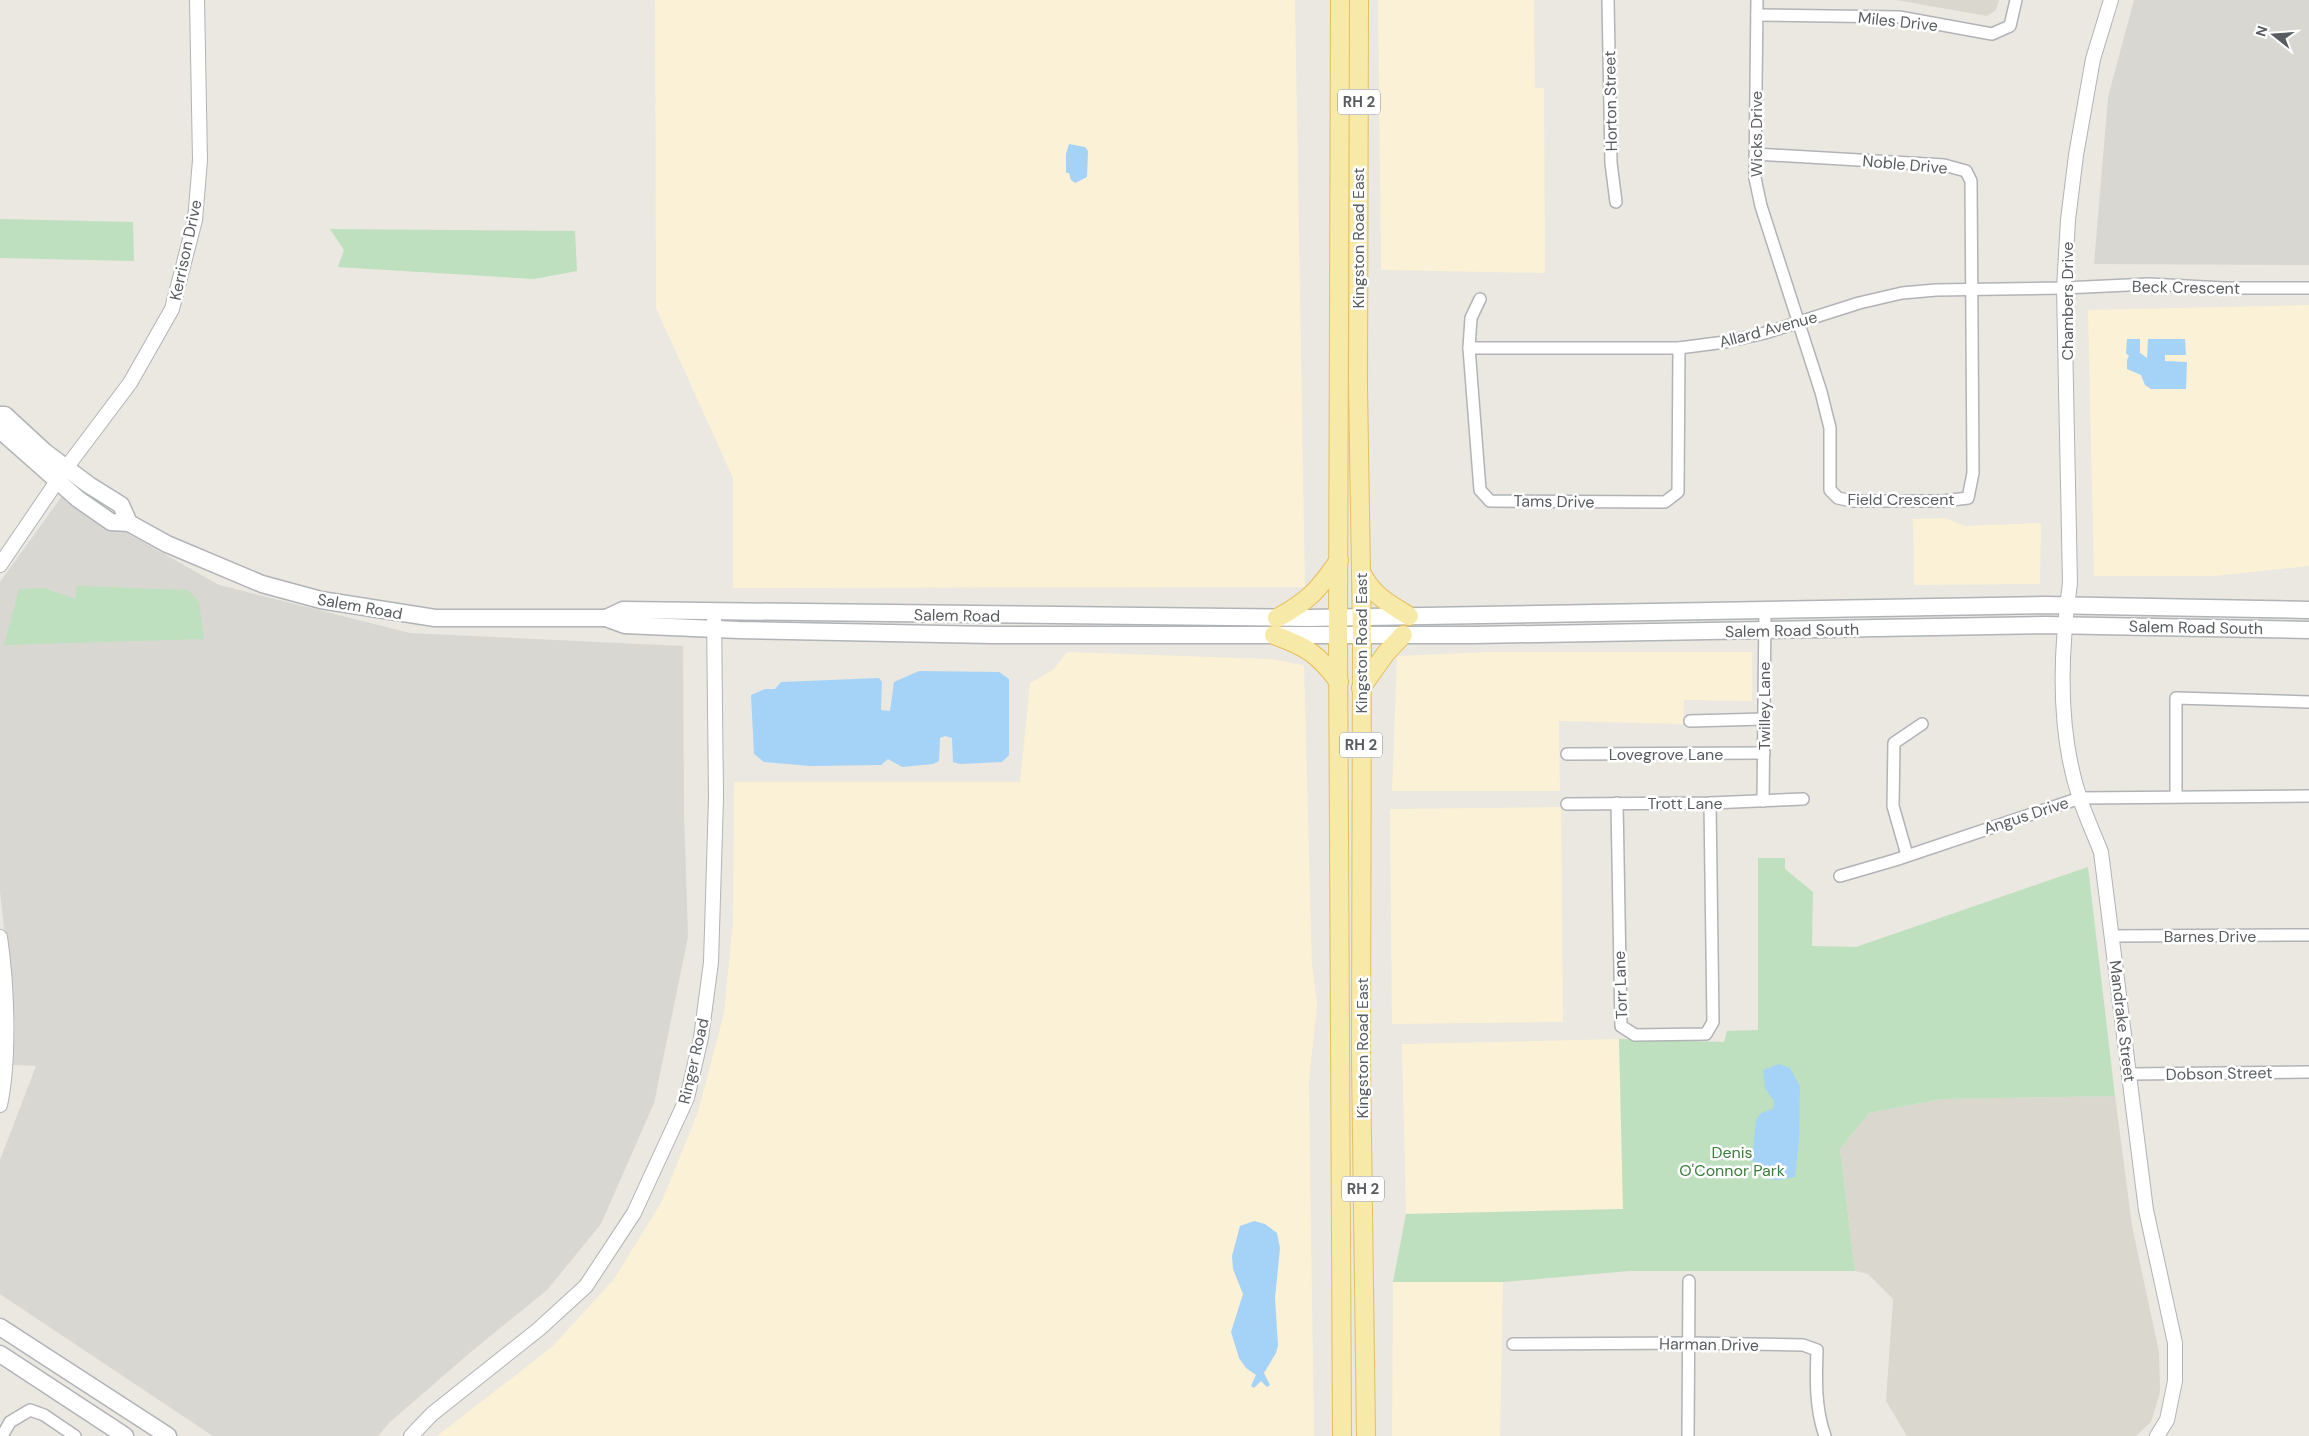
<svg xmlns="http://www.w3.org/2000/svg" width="2309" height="1436" font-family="'DM Sans',sans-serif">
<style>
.commercial{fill:#faf1d6}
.industrial{fill:#d9d7d2}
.education{fill:#dad7ce}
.green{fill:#bee0be}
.water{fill:#a4d3f7}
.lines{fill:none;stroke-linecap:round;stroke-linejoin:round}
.minor-casing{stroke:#b1b3b7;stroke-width:14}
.tertiary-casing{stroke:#b1b3b7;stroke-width:16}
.secondary-casing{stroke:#b0b3b7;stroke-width:19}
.primary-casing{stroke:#e4be60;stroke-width:20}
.minor{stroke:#fff;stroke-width:11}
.tertiary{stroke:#fff;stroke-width:14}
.secondary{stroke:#fff;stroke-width:16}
.primary{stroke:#f7eaa8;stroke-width:18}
.labels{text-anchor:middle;stroke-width:5;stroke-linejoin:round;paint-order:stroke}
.shield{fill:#fff;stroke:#8b8d90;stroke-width:1}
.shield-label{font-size:15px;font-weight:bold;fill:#595c60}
.street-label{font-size:16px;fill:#595c60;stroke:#fff}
.park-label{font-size:16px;fill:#3b7d3d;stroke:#fff}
</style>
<rect width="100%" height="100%" fill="#eae8e0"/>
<g class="commercial">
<path d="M655,0H1295L1305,587L733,588V478L656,308Z"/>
<path d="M1378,0H1534L1535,88H1544L1545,273L1381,270Z"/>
<path d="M2309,305V566L2215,576H2094L2088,310Z"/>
<path d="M1945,518L1965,526L2041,523L2040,584L1914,585L1913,519Z"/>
<path d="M1067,652L1271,659L1304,665L1312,964L1317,1005L1309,1082L1314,1436H437L553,1346L614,1279L661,1203L698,1112L724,1013L733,922L734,782H1020L1030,683L1053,670Z"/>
<path d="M1487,652H1752V701L1684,700L1683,724L1559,721L1560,791H1392L1397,656Z"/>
<path d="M1561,807L1563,1022L1392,1024L1390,809Z"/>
<path d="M1619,1039L1623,1209L1406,1214L1402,1044Z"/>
<path d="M1393,1282H1503L1500,1436H1392Z"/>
</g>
<g class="industrial">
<path d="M2134,0H2309V265L2094,264L2108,97Z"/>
<path d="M62,496L219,585L410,633L683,646L684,813L688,937L654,1103L601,1224L547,1290L472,1351L390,1422L378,1436H213L0,1294V1160L36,1066L13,1065L15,1024L0,892V582Z"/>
</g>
<g class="education">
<path d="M1896,0H1999L1996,10L1987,16Z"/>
<path d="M2115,1096L2132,1226L2159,1352L2160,1392L2151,1422L2136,1436H1907L1886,1401L1893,1299L1868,1274L1855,1271L1840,1149L1869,1113L1942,1099Z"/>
</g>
<g class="green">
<path d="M0,219L133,222L134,261L0,258Z"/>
<path d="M330,229L575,231L577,271L534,279L338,267L344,250Z"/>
<path d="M77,586L188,590L199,602L204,639L4,645L19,589L44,588L75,599Z"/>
<path d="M1758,858H1785V869L1813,892L1812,946L1856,947L2088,867L2115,1096L1942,1099L1869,1113L1840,1149L1855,1271H1629L1503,1282H1393L1406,1214L1623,1209L1619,1039L1724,1042L1727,1031L1758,1030Z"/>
</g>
<g class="water">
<path d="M1069,144L1085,147L1088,151L1087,177L1075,183L1071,180L1069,173H1066V154Z"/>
<path d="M2127,339H2140V353L2147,358L2148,339H2185L2186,355H2165V361L2187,362L2186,389H2151L2145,385L2141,375L2127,369V360L2129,356L2126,353Z"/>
<path d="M919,671L999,672L1009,679V755L1002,762L960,764L953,762L952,738L945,736L940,738L939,761L933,764L902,767L888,759L881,765L810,766L764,762L754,754L751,695L765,689H775L781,682L879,678L882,682L881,710L890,711L894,682Z"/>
<path d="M1779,1064L1790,1068L1800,1086L1799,1141L1795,1177C1771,1182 1765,1183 1752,1159L1756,1120L1761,1113L1773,1109L1774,1101L1765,1088L1763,1070Z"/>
<path d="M1254,1221L1265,1224L1277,1233L1280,1248L1275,1298L1278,1345L1276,1353L1264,1373L1270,1385L1267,1387L1261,1381L1254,1388L1251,1386L1256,1375L1246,1368L1239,1358L1231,1332L1243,1294L1233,1269L1232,1256L1240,1226Z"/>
</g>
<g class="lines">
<g class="minor-casing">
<g id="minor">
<path d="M1608,0L1611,163L1616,202"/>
<path d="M1757,15L1899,17L1992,34L2010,26L2016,0"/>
<path d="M1755,154L1944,165L1966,171L1971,181L1973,473L1968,498L1943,501H1852L1838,498L1830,490V428L1821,392L1761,206L1755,178L1757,0"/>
<path d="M1480,299L1471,318L1469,348L1480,490L1490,501L1665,502L1678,492L1679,348"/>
<path d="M1469,348H1679L1725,342L1765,333L1859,303L1902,293L1936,290L2064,288L2149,284L2224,288H2309"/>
<path d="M1690,721L1764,719"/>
<path d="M1567,754L1764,753"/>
<path d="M2176,796V698L2309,702"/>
<path d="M1763,801L1765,611"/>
<path d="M1617,803L1621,1026L1635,1035L1706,1034L1713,1022L1710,803"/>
<path d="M1567,804L1710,803L1803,799"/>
<path d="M1907,855L1893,806L1894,743L1922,724"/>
<path d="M1840,876L1895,860L2080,798L2309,796"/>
<path d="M2112,936L2309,935"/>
<path d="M2130,1074L2309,1072"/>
<path d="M1513,1344L1689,1343L1803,1345L1817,1350C1816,1379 1815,1408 1825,1436"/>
<path d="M2,1436L10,1422L30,1410L44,1415L75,1436"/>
<path d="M1688,1436L1689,1281"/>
</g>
</g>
<g class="tertiary-casing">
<g id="tertiary">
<path d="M2111,0L2093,59L2076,155L2068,220L2064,288L2070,583C2060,653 2057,731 2080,799C2086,817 2094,834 2101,852L2146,1210L2175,1343V1381L2167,1420L2157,1436"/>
<path d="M0,565L66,468L130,383L172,309L195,220L200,160L197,0"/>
<path d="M0,937C7,984 10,1059 0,1105"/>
<path d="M411,1436L432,1414L539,1329L586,1286L634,1213L687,1098L701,1038L711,962L716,798L714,612"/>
</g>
</g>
<g class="secondary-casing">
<g id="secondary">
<path d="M0,415H5L45,452L89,485L121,505L129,523"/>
<path d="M0,430L78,499L111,522L129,523L167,544L262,584L321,600L435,618H606L625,625L739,630L991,635H1475L2046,625L2309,630"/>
<path d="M606,618L623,610L1309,618L2045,605L2309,610"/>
<path d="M0,1327L168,1436"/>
<path d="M0,1354L125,1436"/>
</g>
</g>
<g class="primary-casing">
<g id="primary">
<path d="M1340,0L1338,635L1342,1436"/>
<path d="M1359,0L1358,387L1362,635L1361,1061L1366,1436"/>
<path d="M1361,572C1373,596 1387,602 1409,616"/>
<path d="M1277,618C1309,601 1319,589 1339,560"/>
<path d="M1274,635C1307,647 1318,654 1339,682"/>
<path d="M1361,688L1386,653L1403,635"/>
</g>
</g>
<use href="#minor" class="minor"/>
<use href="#tertiary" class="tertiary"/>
<use href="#secondary" class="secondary"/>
<use href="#primary" class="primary"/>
</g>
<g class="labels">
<g class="shield">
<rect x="1338" y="89.5" width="42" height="25" rx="4"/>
<rect x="1340" y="732.5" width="42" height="25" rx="4"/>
<rect x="1342" y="1176.5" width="42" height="25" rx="4"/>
</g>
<g class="shield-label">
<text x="1359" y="107">RH 2</text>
<text x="1361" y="750">RH 2</text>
<text x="1363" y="1194">RH 2</text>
</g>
<g class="street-label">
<text transform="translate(1898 21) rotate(6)" y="6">Miles Drive</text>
<text transform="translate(1610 101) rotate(-91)" y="6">Horton Street</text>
<text transform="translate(1756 134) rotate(-90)" y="6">Wicks Drive</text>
<text transform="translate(1905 164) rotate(5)" y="6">Noble Drive</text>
<text transform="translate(1358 238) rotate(-90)" y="6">Kingston Road East</text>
<text transform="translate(185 250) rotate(-78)" y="6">Kerrison Drive</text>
<text transform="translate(2186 287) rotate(1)" y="6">Beck Crescent</text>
<text transform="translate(2067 301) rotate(-90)" y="6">Chambers Drive</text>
<text transform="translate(1768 329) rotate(-15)" y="6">Allard Avenue</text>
<text x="1901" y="505">Field Crescent</text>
<text transform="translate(1554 501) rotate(1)" y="6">Tams Drive</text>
<text transform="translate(360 606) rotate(10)" y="6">Salem Road</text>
<text transform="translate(957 615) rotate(1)" y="6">Salem Road</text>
<text transform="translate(2196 627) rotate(1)" y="6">Salem Road South</text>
<text transform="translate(1792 630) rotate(-1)" y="6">Salem Road South</text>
<text transform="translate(1361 643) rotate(-90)" y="6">Kingston Road East</text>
<text transform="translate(1764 706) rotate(-90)" y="6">Twilley Lane</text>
<text x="1666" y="760">Lovegrove Lane</text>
<text x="1685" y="809">Trott Lane</text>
<text transform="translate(2026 815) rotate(-18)" y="6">Angus Drive</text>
<text x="2210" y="942">Barnes Drive</text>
<text transform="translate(1620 985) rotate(-92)" y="6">Torr Lane</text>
<text transform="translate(2123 1021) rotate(83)" y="6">Mandrake Street</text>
<text transform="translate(1362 1048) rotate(-90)" y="6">Kingston Road East</text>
<text transform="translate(693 1061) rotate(-77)" y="6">Ringer Road</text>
<text transform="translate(2219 1073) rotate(-1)" y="6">Dobson Street</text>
<text transform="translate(1709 1344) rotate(1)" y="6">Harman Drive</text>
</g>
<g class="park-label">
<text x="1732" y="1158">Denis<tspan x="1732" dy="18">O'Connor Park</tspan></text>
</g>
</g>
<g transform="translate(2274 35) rotate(287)" stroke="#ffffff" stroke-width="4" paint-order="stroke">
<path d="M0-4L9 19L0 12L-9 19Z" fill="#595c60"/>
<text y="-8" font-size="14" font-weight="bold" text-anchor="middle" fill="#595c60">N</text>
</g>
</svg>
